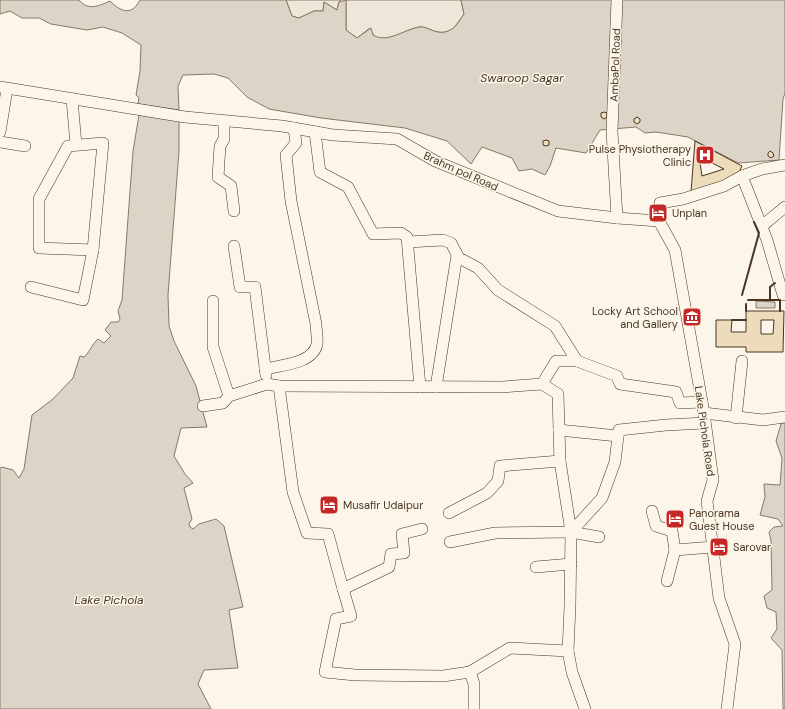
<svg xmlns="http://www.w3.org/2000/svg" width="785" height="709" font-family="'DM Sans',sans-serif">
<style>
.green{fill:#ede6d9;stroke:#887966}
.water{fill:#dcd4c6;stroke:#887966}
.building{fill:#ecdcbc;stroke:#4a3520;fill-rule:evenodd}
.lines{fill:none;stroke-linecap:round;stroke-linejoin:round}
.minor-casing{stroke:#4a3520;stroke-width:12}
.minor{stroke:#fbf6e9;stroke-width:11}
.wall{stroke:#4a3520;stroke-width:2}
.labels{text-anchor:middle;stroke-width:3;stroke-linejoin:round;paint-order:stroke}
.street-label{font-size:11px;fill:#4a3520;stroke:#fbf6e9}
.poi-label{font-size:11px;fill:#4a3520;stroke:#fbf6e9;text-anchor:start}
.water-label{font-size:12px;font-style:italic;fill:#4a3520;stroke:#fbf6e9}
</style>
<rect width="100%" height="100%" fill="#fbf6e9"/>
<g class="green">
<path d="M286,0H341L339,2L337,10L324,2L323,11H314L299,18L292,16Z"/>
<path d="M346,0H461L464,14C461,18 456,26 452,29C438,38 429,26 419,27C408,29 391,40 380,38C374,38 373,34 370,28L357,38L346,30Z"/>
</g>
<g class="water">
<path d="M0,0H79C88,11 99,6 110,1C121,12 132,16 140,0H286L292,16L299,18L314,11H323L324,2L337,10L339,2L346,0V30L357,38L371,28L373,35C388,44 404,29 420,27C429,26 438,38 452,29C457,26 461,18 464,14L461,0H785V93L783,99L779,160L738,163L688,137L656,132L645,133L636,127L600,130L586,153L556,148L550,166L545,175L532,169L519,171L512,158L482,147L471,164L447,141L405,128L321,118L269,109L247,97L228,78L214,74L183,75L178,86L179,110L138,104L139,98L136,95L140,71L141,45L122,33L103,27L87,30L51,24L39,18H22L10,11L0,14Z"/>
<path d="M139,115L179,121V151L168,295L169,326L174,341L196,386L207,427L181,428L174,456L185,474L193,483L184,488L192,519L189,524L190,527L193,529L199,524L216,519L224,526L243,607L229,610L238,668L204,670L198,684L211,709H0V468L2,467L13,470L19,478L24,469L32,415L53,399L73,378L80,356L84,357C88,355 92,344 98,339L104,343L111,336L105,330L111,322H118L120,319L118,311L122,300L133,151Z"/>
<path d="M756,301L775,302V308H756Z"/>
<path d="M785,422V709H783L782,650L771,638L777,629L776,612L767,608L764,596L772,590L771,541L769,532L774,527L783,526L778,519L760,515L765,497L764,484L780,485L782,458L776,441L781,424Z"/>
</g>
<g class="building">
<path d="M604,112L607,113V117L604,119L601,117V113Z"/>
<path d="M637,117L640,119V122L637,124L634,122V119Z"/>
<path d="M546,140L549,141V145L546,146L543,145V141Z"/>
<path d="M695,141L742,166L740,170V174L722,184L691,192ZM708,161L724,169L702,176L700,163Z"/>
<path d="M770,151L773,153L774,156L771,158L768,156V153Z"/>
<path d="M746,311H784L783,352H746V347H716V320H732L731,332H746ZM761,320H774L773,334H761Z"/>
</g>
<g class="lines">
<g class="minor-casing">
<g id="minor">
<path d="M617,0L612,131L617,218"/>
<path d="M0,87L185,117L282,126L333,135L397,139L435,161L558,211L617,218L659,221"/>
<path d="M72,99L76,145"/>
<path d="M224,122V139L220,146L218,177L231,186L234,211"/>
<path d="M0,132L7,89"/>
<path d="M315,132L320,172L348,187L373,234L401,233L407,237L420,387"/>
<path d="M0,142L25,146"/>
<path d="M103,143L93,250L39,248V199L68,146Z"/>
<path d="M742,176L767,240L783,295"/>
<path d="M762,226L785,207"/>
<path d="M408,242L443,240L451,243L459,258L478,268L498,290L555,326L577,361"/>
<path d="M234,246L240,287H255L266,375"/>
<path d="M31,287L83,300L93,250"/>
<path d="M213,301V347L229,396"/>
<path d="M265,369C281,365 313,364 317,344C318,338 316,330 316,324L291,201L286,155L296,143L294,128"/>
<path d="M542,384L556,361H577L617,376L620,384L676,392L680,403L702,402"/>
<path d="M279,386L293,492L307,533L328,534L343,589L389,567L391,554L404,553L402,534L422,529"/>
<path d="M436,387L457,255"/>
<path d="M203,406L223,403L229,396L267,384L279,386L502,387L542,384L558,394L559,430"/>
<path d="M704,413L763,420L785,417"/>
<path d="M736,418L742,361"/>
<path d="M652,511L656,526L672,531L675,550L713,547"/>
<path d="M449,513L487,493L498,481L500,466L560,461L559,430L618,436L619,430L666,425L705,423"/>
<path d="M571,532L599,537"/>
<path d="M450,542L495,533L571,532L560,461"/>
<path d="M536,567L571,564"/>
<path d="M667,581L675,550"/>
<path d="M343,589L351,616L336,619L325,672L355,675L443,676L470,672L510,648L568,651"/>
<path d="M470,672L474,684V709"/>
<path d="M585,709L572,672L568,651L570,606L571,532L602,498L615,462L618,436"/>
<path d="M727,709L735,644L719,598L707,501L713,480L704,413L675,250L659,221L660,203L683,199L724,186L742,176L762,169L785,165"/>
</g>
</g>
<use href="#minor" class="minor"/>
<g class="wall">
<path d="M742,295L759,233L754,222"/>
<path d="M748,300H780V311"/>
<path d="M770,300V287L775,283"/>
<path d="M746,311V304"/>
<path d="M732,320H746"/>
</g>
</g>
<defs>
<g id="hospital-square" transform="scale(1)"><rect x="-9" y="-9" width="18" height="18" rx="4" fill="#c62828" stroke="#fbf6e9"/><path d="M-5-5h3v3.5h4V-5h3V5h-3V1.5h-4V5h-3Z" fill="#fff"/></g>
<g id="hotel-square" transform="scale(1)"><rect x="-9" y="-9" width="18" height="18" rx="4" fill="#c62828" stroke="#fbf6e9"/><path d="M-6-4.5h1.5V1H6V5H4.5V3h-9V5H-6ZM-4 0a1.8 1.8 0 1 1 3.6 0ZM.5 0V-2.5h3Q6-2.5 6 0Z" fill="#fff"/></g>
<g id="museum-square" transform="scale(1)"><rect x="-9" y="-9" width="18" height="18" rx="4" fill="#c62828" stroke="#fbf6e9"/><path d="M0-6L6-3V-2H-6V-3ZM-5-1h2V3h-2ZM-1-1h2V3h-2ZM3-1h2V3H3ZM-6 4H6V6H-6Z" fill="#fff"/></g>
</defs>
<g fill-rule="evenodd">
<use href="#hospital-square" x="705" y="155"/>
<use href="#hotel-square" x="658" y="213"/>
<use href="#museum-square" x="692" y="317"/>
<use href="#hotel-square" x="329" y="505"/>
<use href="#hotel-square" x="675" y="519"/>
<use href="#hotel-square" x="719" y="547"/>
</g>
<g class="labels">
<g class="street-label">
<text transform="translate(615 65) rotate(-88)" y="4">AmbaPol Road</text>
<text transform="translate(461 171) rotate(24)" y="4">Brahm pol Road</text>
<text transform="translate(705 431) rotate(82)" y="4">Lake Pichola Road</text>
</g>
<g class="poi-label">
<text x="691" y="153" text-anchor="end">Pulse Physiotherapy<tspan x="691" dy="13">Clinic</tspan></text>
<text x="672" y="217">Unplan</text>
<text x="678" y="315" text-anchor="end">Locky Art School<tspan x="678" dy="13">and Gallery</tspan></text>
<text x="343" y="509">Musafir Udaipur</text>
<text x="689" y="517">Panorama<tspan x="689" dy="13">Guest House</tspan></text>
<text x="733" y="551">Sarovar</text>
</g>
<g class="water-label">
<text x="522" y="82">Swaroop Sagar</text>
<text x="109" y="604">Lake Pichola</text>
</g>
</g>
</svg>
